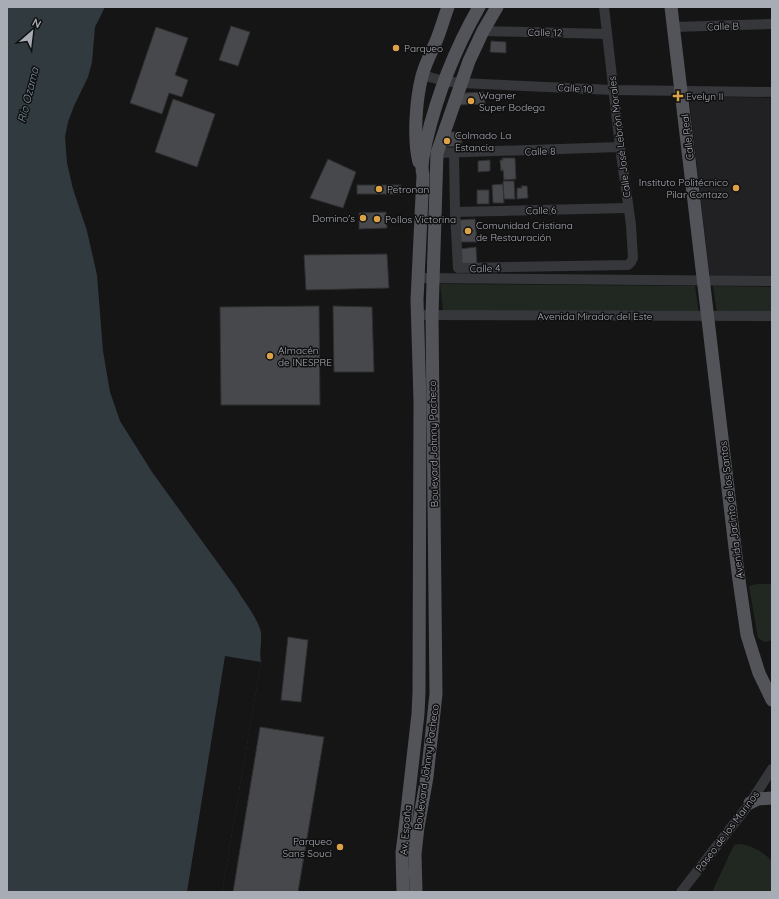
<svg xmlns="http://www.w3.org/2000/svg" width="779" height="899" font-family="Quicksand,sans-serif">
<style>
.built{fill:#212123}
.green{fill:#212822}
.water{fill:#313a3f}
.pier{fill:#151516}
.building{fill:#47484b;stroke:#2f2f32}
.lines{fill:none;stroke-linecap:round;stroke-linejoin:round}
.minor{stroke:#36373b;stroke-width:10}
.major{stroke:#525459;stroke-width:13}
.poi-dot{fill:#dca247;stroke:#101011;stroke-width:1.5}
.labels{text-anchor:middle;stroke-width:3;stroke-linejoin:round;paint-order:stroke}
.street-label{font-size:10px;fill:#a8acb5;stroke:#101011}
.poi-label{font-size:10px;fill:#a8acb5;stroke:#101011;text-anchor:start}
.water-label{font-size:11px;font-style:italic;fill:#839bac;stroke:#101011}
</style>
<rect width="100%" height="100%" fill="#151516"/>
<path class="built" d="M689,96L772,98V279H710Z"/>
<g class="green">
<path d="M440,284L695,286L699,314L443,311Z"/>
<path d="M713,286L772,287V313L717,314Z"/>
<path d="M757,584H772V640L765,642L758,638L749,586Z"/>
<path d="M739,844C752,845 763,852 772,861V892H712L734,845Z"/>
</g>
<path class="water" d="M7,7H105L95,27L92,62L88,77L74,106L68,122L65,137L67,163L73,189L87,231L97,275L103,351L110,392L120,421L152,472L236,588C243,600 259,620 261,633C262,643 259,653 261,662L222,892H7Z"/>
<path class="pier" d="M225,656L261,662L222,892H187Z"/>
<g class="building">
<path d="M231,26L250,32L238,66L219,60Z"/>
<path d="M156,27L188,38L175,75L188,80L182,97L169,93L162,114L130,103Z"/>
<path d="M491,41L506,42V53L490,52Z"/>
<path d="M484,92L485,104L457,105L465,93Z"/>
<path d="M173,99L215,114L197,167L155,152Z"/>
<path d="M447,132H461L462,146L443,147Z"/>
<path d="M502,158H515L516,179L504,180L503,170L501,171L500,160H503Z"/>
<path d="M328,159L356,172L343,208L310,198Z"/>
<path d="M490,160V171L478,172V161Z"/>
<path d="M503,181H514L515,199H504Z"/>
<path d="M503,184L504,203H493L492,185Z"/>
<rect x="357" y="185" width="44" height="9"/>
<path d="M521,186H527L528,198L517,199V188H522Z"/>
<rect x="477" y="190" width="12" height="14"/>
<path d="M386,212L387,228L359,229V213Z"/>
<path d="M475,219L477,242H460L459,220Z"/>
<path d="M476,247L477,264L461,266L460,249Z"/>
<path d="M387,254L389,288L306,290L304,255Z"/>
<path d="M319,306L320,405H221L220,307Z"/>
<path d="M333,306L372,307L374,372H334Z"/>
<path d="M288,637L308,640L301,702L281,700Z"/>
<path d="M260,727L324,737L298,892H233Z"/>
</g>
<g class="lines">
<g class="minor">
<path d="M673,27L772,24"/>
<path d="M483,31L607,34"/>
<path d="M422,75L444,81L461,83L613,90L772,92"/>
<path d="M437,153L620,147"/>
<path d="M454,153L455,212L458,268L628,265L631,262L633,258L631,225L620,147L604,7"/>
<path d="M455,212L627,208"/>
<path d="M418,278L772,281"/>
<path d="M417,315L772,316"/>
<path d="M681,892L750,803L772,769"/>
</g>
<g class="major">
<path d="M671,7L738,573L747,635L759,673L772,700"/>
<path d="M419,162C413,139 416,99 422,76C425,64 432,51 437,39C441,29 444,18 448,7"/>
<path d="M750,803L758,799L772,798"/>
<path d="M403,892L402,852L404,837L418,714L419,692L420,401L417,300L423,175C420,164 424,154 426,142C437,95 455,49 479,7"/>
<path d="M416,892L415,854L418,827L427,777L436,694L432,315L437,153L469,61L483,31L497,7"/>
</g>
</g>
<g class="poi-dot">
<circle cx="396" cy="48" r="4"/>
<path d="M676 90h4v4h4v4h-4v4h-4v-4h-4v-4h4z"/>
<circle cx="471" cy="101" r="4"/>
<circle cx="447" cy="141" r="4"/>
<circle cx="736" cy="188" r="4"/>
<circle cx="379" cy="189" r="4"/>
<circle cx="363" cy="218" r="4"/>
<circle cx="377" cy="219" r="4"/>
<circle cx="468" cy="231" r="4"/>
<circle cx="270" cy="356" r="4"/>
<circle cx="340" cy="847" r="4"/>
</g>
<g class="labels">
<g class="street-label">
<text transform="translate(723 26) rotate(-2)" y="4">Calle B</text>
<text transform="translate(545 32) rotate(1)" y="4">Calle 12</text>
<text transform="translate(575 88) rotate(3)" y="4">Calle 10</text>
<text transform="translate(619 137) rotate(-97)" y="4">Calle José Lebrón Morales</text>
<text transform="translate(687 137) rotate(-97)" y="4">Calle Real</text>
<text transform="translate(540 151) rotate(-2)" y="4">Calle 8</text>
<text transform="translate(541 210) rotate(-1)" y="4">Calle 6</text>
<text transform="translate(485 268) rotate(-1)" y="4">Calle 4</text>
<text x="595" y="320">Avenida Mirador del Este</text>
<text transform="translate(433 444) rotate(-91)" y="4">Boulevard Johnny Pacheco</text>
<text transform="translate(731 510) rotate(-97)" y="4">Avenida Jacinto de los Santos</text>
<text transform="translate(426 767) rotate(-82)" y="4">Boulevard Johnny Pacheco</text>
<text transform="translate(405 830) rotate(-85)" y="4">Av. España</text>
<text transform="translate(727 831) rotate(-53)" y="4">Paseo de los Marinos</text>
</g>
<g class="poi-label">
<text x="404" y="52">Parqueo</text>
<text x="479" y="99">Wagner<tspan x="479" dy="12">Super Bodega</tspan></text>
<text x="686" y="100">Evelyn ll</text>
<text x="455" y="139">Colmado La<tspan x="455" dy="12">Estancia</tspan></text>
<text x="728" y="186" text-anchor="end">Instituto Politécnico<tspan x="728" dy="12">Pilar Contazo</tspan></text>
<text x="387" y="193">Petronan</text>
<text x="355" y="222" text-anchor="end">Domino's</text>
<text x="385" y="223">Pollos Victorina</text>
<text x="476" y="229">Comunidad Cristiana<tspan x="476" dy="12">de Restauración</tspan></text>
<text x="278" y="354">Almacén<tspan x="278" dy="12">de INESPRE</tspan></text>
<text x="332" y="845" text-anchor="end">Parqueo<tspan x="332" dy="12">Sans Souci</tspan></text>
</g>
<g class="water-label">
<text transform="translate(28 95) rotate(-76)" y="4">Río Ozama</text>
</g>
</g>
<rect width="779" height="899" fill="none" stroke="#a8acb5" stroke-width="16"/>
<g transform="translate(32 32) rotate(28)" stroke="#101011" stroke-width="3" paint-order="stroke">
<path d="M0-3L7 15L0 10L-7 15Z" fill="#a8acb5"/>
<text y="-6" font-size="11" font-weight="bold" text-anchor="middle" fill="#a8acb5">N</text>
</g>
</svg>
